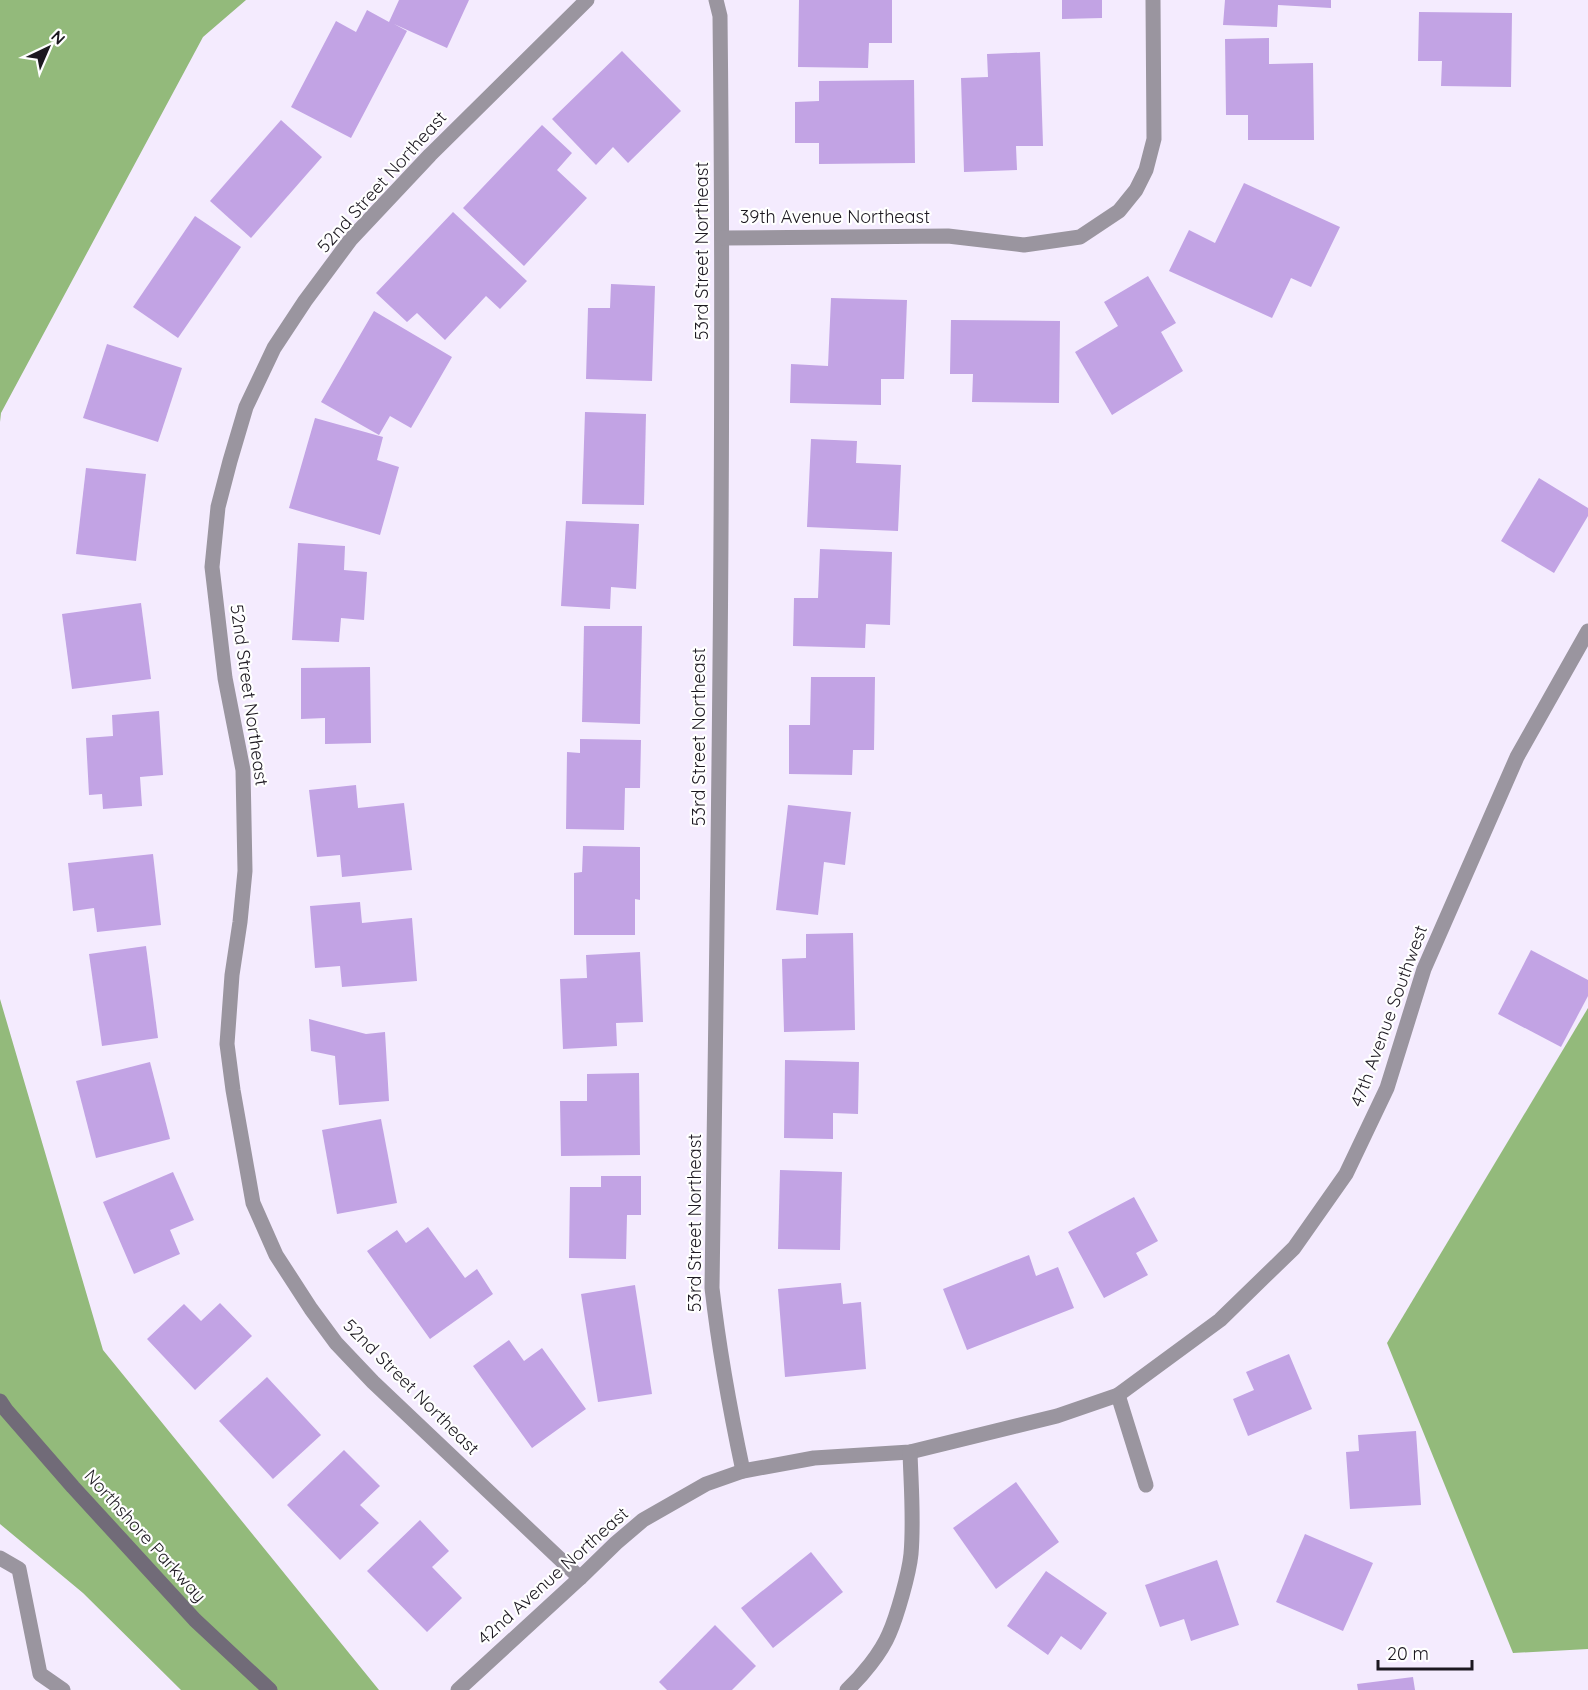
<svg xmlns="http://www.w3.org/2000/svg" width="1588" height="1690" font-family="Quicksand,sans-serif">
<style>
.forest{fill:#93ba7b}
.building{fill:#c2a3e4}
.lines{fill:none;stroke-linecap:round;stroke-linejoin:round}
.lane{stroke:#9a959f;stroke-width:15}
.street{stroke:#9a959f;stroke-width:15}
.secondary{stroke:#716b78;stroke-width:15}
.labels{text-anchor:middle;stroke-width:4.5;stroke-linejoin:round;paint-order:stroke}
.street-label{font-size:18px;fill:#1c1820;stroke:#fff}
</style>
<rect width="100%" height="100%" fill="#f4ebfe"/>
<g class="forest">
<path d="M0,0H246L203,37L1,413L0,422Z"/>
<path d="M0,999L103,1350L379,1690H181L83,1593L0,1524Z"/>
<path d="M1588,1008V1649L1513,1653L1387,1343Z"/>
</g>
<g class="building">
<path d="M399,0H469L447,48L394,24L407,31L351,138L291,107L336,21L356,32L367,10L389,22Z"/>
<path d="M799,0H892V43H869L868,68L798,67Z"/>
<path d="M1062,0H1102V18L1062,19Z"/>
<path d="M1225,0H1331V8L1278,5L1277,27L1223,25Z"/>
<path d="M1419,12L1512,13L1511,87L1441,86L1442,61H1418Z"/>
<path d="M1269,38V64L1313,63L1314,140H1248V115H1226L1225,39Z"/>
<path d="M622,51L681,111L628,163L613,147L596,165L552,119Z"/>
<path d="M1040,52L1043,146H1016L1017,170L964,172L961,78L988,77L987,54Z"/>
<path d="M914,80L915,163L819,164V143H795V102L819,101V81Z"/>
<path d="M281,120L322,157L251,238L210,201Z"/>
<path d="M542,125L572,153L557,170L587,198L524,266L463,208Z"/>
<path d="M1244,183L1340,227L1311,287L1291,278L1272,318L1169,271L1189,230L1215,243Z"/>
<path d="M453,212L527,281L500,309L486,296L445,340L417,313L407,322L376,293Z"/>
<path d="M195,216L241,247L178,338L133,307Z"/>
<path d="M1148,276L1176,323L1161,332L1183,371L1112,415L1075,352L1118,326L1104,302Z"/>
<path d="M611,284L655,286L652,381L586,379L588,308H610Z"/>
<path d="M831,298L907,300L904,379H881V405L790,403L791,364L828,366Z"/>
<path d="M374,311L452,357L411,428L390,416L379,435L321,402Z"/>
<path d="M951,320L1060,321L1059,403L972,402L973,374H950Z"/>
<path d="M107,344L182,368L158,442L83,418Z"/>
<path d="M585,412L646,414L644,505L582,504Z"/>
<path d="M315,418L383,437L377,460L399,467L380,535L289,508Z"/>
<path d="M811,439L857,441L856,463L901,465L898,531L807,527Z"/>
<path d="M86,468L146,474L136,561L76,554Z"/>
<path d="M1539,478L1588,508V516L1554,573L1501,541Z"/>
<path d="M566,521L639,524L636,589L611,587L610,609L561,606Z"/>
<path d="M298,543L345,546L344,570L367,572L364,620L341,618L339,642L292,640Z"/>
<path d="M820,549L892,552L890,625L866,624L865,648L793,646L794,598H818Z"/>
<path d="M141,603L151,679L72,689L62,614Z"/>
<path d="M584,626H642L640,724L582,722Z"/>
<path d="M370,667L371,743L325,744V718L301,719V668Z"/>
<path d="M811,677H875L874,750H853L852,775L789,774V725H810Z"/>
<path d="M159,711L163,775L140,777L142,806L103,809L102,794L89,795L86,738L113,736L112,715Z"/>
<path d="M580,739L641,740L640,788H625L624,830L566,829L567,752L580,753Z"/>
<path d="M356,785L358,808L404,803L412,870L342,877L340,855L317,857L309,790Z"/>
<path d="M788,805L851,812L845,865L824,862L818,915L776,910Z"/>
<path d="M583,846L640,847V900L635,899V935H574V873L582,872Z"/>
<path d="M153,854L161,925L97,932L94,908L73,911L68,863Z"/>
<path d="M360,902L362,923L412,918L417,981L342,987L340,966L315,968L310,906Z"/>
<path d="M853,933L855,1030L784,1032L782,959L806,958V934Z"/>
<path d="M146,946L158,1038L102,1046L89,954Z"/>
<path d="M1531,950L1588,980V996L1561,1047L1498,1014Z"/>
<path d="M640,952L643,1022L616,1023L617,1046L563,1049L560,979L587,978L586,955Z"/>
<path d="M309,1019L366,1034L385,1032L389,1101L339,1105L335,1056L311,1051Z"/>
<path d="M785,1060L859,1062L858,1114L833,1113V1139L784,1138Z"/>
<path d="M150,1062L170,1139L96,1158L76,1081Z"/>
<path d="M639,1073L640,1155L561,1156L560,1101H587V1074Z"/>
<path d="M381,1119L397,1203L337,1214L322,1130Z"/>
<path d="M780,1170L842,1172L840,1250L778,1249Z"/>
<path d="M173,1172L194,1220L170,1230L180,1254L134,1274L103,1202Z"/>
<path d="M601,1176H641V1215H627L626,1259L569,1258L570,1187H601Z"/>
<path d="M1134,1197L1158,1241L1136,1253L1148,1275L1104,1298L1068,1232Z"/>
<path d="M428,1227L465,1278L477,1269L493,1294L430,1339L367,1251L397,1230L406,1243Z"/>
<path d="M1029,1255L1036,1276L1058,1267L1074,1308L967,1350L943,1289Z"/>
<path d="M841,1283L843,1304L861,1302L866,1369L785,1377L778,1289Z"/>
<path d="M635,1285L652,1394L598,1402L581,1294Z"/>
<path d="M220,1303L252,1336L195,1390L147,1339L184,1304L201,1321Z"/>
<path d="M509,1340L524,1361L542,1348L586,1409L532,1448L473,1366Z"/>
<path d="M1289,1354L1312,1409L1248,1436L1233,1399L1254,1390L1246,1372Z"/>
<path d="M267,1377L321,1435L273,1479L219,1421Z"/>
<path d="M1416,1431L1421,1505L1350,1509L1346,1452L1359,1451L1358,1435Z"/>
<path d="M344,1450L380,1486L360,1505L379,1523L340,1560L287,1505Z"/>
<path d="M1016,1482L1059,1542L996,1589L953,1528Z"/>
<path d="M420,1520L449,1551L432,1567L462,1598L427,1632L367,1571Z"/>
<path d="M1305,1534L1373,1563L1343,1631L1276,1602Z"/>
<path d="M811,1552L843,1592L773,1648L741,1608Z"/>
<path d="M1217,1560L1239,1625L1191,1641L1184,1619L1160,1627L1145,1585Z"/>
<path d="M1046,1571L1107,1613L1081,1650L1061,1636L1048,1655L1007,1626Z"/>
<path d="M715,1625L756,1666L732,1690H667L659,1682Z"/>
<path d="M1413,1677L1415,1690H1358L1357,1684Z"/>
</g>
<g class="lines">
<path class="lane" d="M0,1558L19,1569L40,1674L63,1690"/>
<g class="street">
<path d="M716,0L720,16C725,440 718,864 712,1288C719,1350 730,1410 743,1471"/>
<path d="M723,238L948,236L1024,245L1080,237L1119,211L1136,190L1146,170L1154,139L1153,0"/>
<path d="M1118,1395L1146,1485"/>
<path d="M580,1578L373,1382L336,1343L311,1309L276,1255L253,1203L233,1090L227,1044L232,975L240,922L245,871L243,770L225,678L212,567L218,507L230,461L246,407L274,348L305,301L351,239L430,155L587,0"/>
<path d="M458,1690L580,1578L616,1543L643,1520L706,1484L743,1471L814,1458L910,1452L1057,1416L1118,1395L1220,1320L1294,1248L1346,1174L1387,1088L1424,969L1517,757L1588,631"/>
<path d="M847,1690C862,1676 881,1653 889,1634C897,1616 909,1574 911,1554C914,1520 911,1485 910,1452"/>
</g>
<path class="secondary" d="M0,1401L6,1410L73,1487L195,1620L270,1690"/>
</g>
<g class="labels">
<g class="street-label">
<text transform="translate(382 182) rotate(-48)" y="6">52nd Street Northeast</text>
<text x="835" y="223">39th Avenue Northeast</text>
<text transform="translate(702 251) rotate(-90)" y="6">53rd Street Northeast</text>
<text transform="translate(249 695) rotate(82)" y="6">52nd Street Northeast</text>
<text transform="translate(699 737) rotate(-90)" y="6">53rd Street Northeast</text>
<text transform="translate(1389 1016) rotate(-70)" y="6">47th Avenue Southwest</text>
<text transform="translate(695 1223) rotate(-90)" y="6">53rd Street Northeast</text>
<text transform="translate(411 1387) rotate(45)" y="6">52nd Street Northeast</text>
<text transform="translate(145 1536) rotate(48)" y="6">Northshore Parkway</text>
<text transform="translate(553 1576) rotate(-42)" y="6">42nd Avenue Northeast</text>
</g>
</g>
<g transform="translate(48 48) rotate(44)" stroke="#ffffff" stroke-width="4.5" paint-order="stroke">
<path d="M0-4.5L10 22L0 15L-10 22Z" fill="#1c1820"/>
<text y="-9" font-size="16" font-weight="bold" text-anchor="middle" fill="#1c1820">N</text>
</g>
<path d="M1378 1660v9h94v-9" fill="none" stroke="#1c1820" stroke-width="3"/>
<text x="1387" y="1660" font-size="18" fill="#1c1820" stroke="#ffffff" stroke-width="4.5" paint-order="stroke">20 m</text>
</svg>
